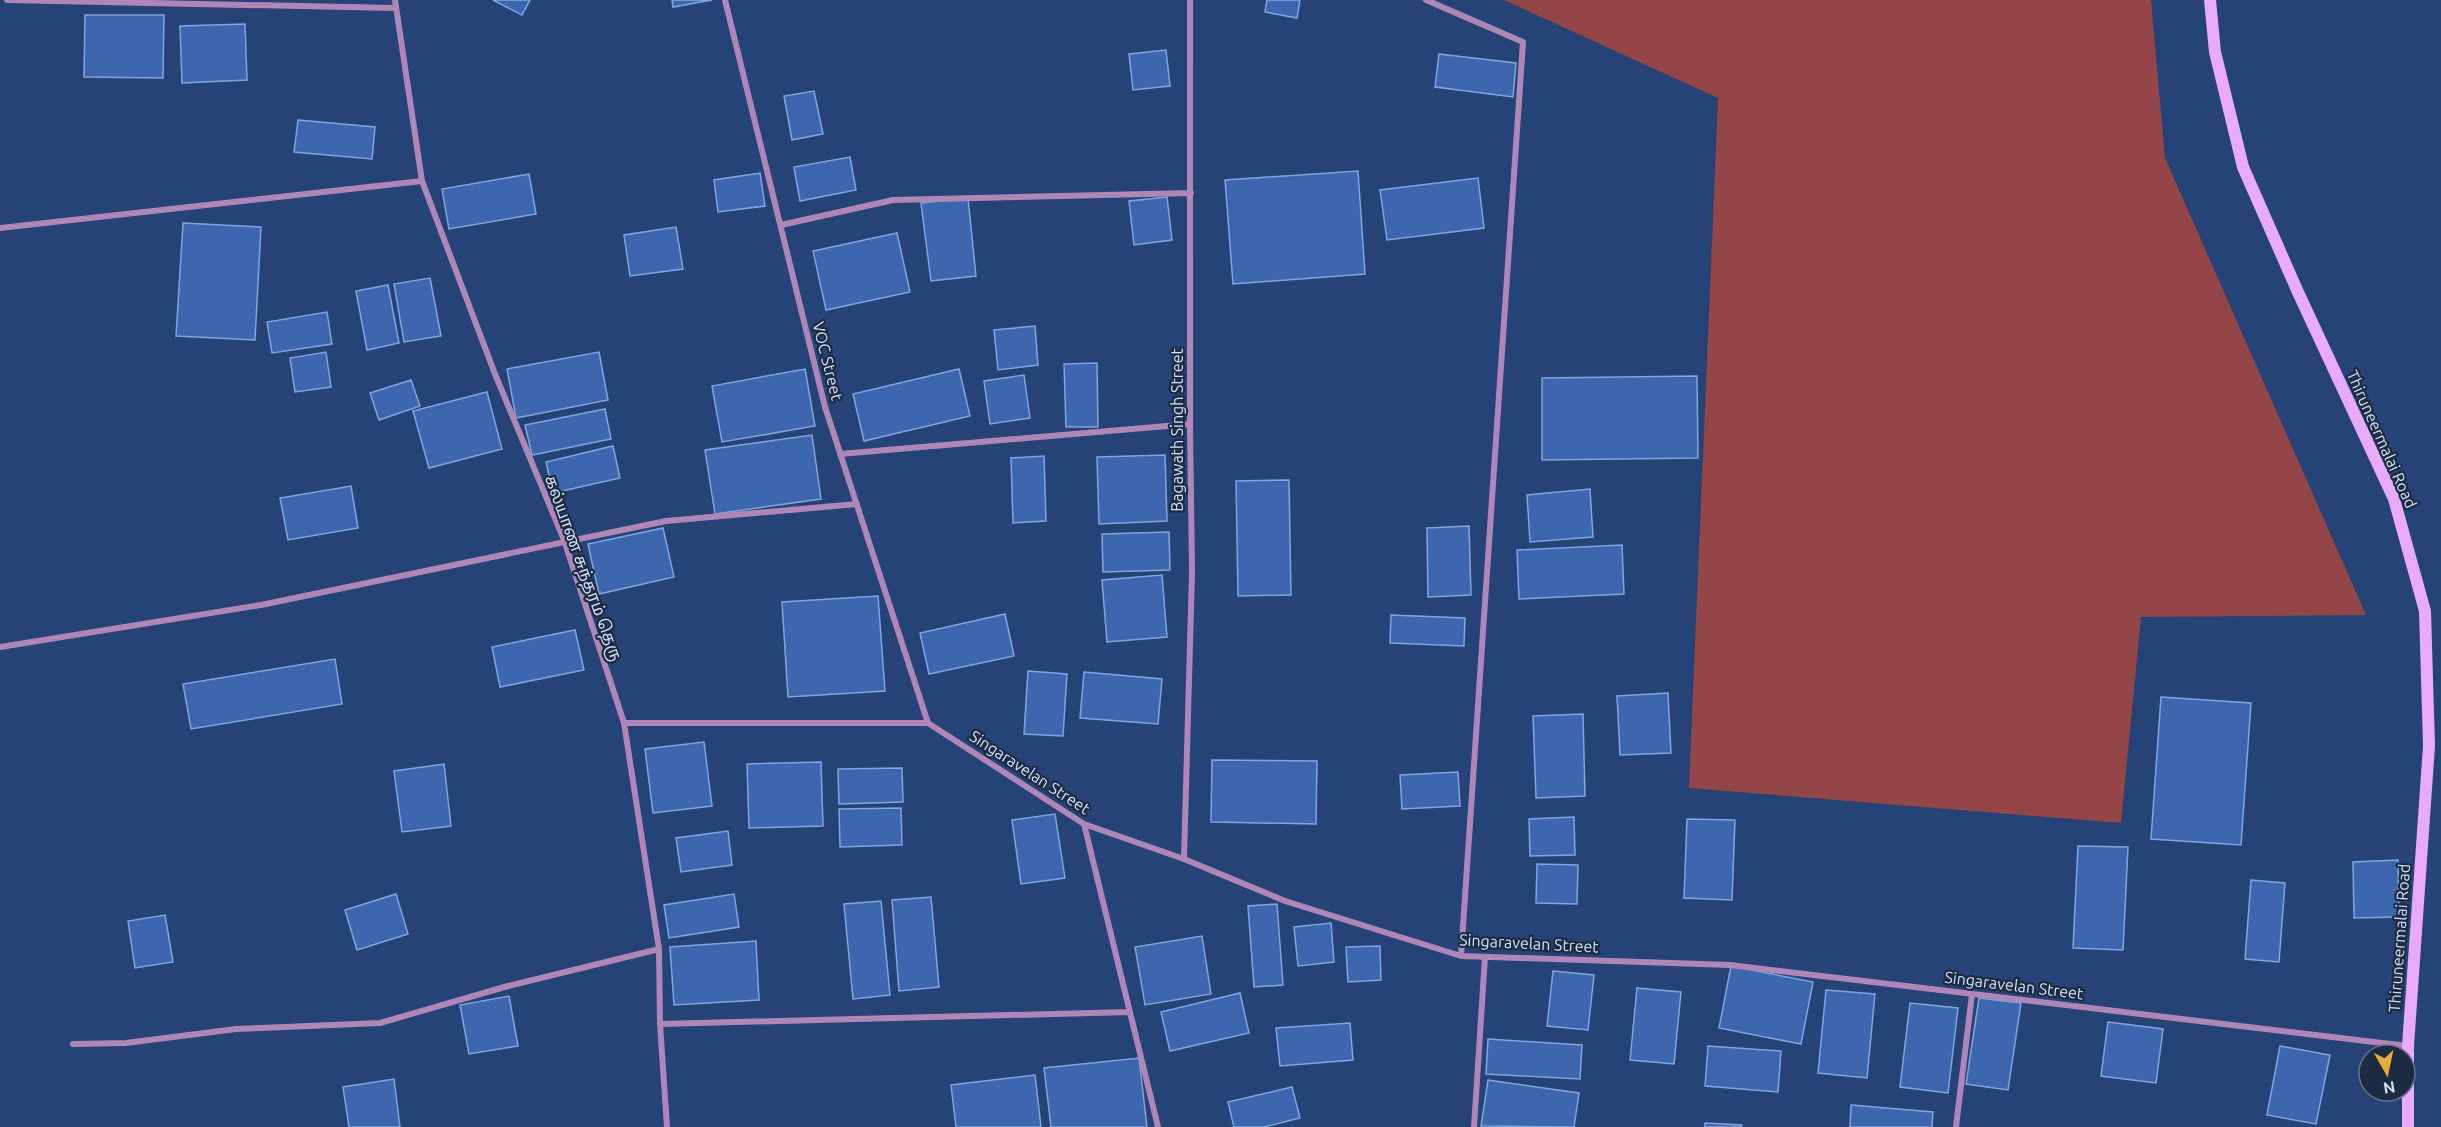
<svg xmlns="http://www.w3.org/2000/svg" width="2441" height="1127" viewBox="0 0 2441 1127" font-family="Ubuntu,'Noto Sans Tamil',sans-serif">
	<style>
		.green { fill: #934547 }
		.building { fill: #3c66ae; stroke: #82a5df; stroke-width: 1.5 }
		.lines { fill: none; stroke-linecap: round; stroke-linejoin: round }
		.street { stroke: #ae86b7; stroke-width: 6 }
		.secondary { stroke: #e9aaf7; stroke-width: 12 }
		.labels { text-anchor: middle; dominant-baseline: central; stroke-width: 4.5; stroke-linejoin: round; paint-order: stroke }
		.street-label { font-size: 16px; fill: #d2e1fa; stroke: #1d2b42 }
	</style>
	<rect width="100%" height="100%" fill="#254376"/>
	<path class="green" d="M1504 0H2151L2165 158 2366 615 2141 617 2121 823 1689 788 1718 98Z"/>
	<path class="building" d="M493 0H530L522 15Z
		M672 0H712L673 7Z
		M1267 0H1300L1297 18 1265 12Z
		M85 15H164L163 78 84 77Z
		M245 24 247 80 182 83 180 26Z
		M1166 50 1170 86 1133 90 1129 54Z
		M1439 54 1516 63 1513 97 1435 87Z
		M814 91 823 134 792 140 784 96Z
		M298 120 375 127 372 159 294 152Z
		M850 157 856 190 800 201 794 167Z
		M1358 171 1365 274 1233 284 1225 180Z
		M760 173 765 206 718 212 714 180Z
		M529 174 536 214 449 229 442 189Z
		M1478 178 1484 228 1387 240 1380 190Z
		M1167 197 1172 240 1134 245 1129 201Z
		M968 198 976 276 931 281 921 203Z
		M183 223 261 227 255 340 176 336Z
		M676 227 683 269 630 276 624 235Z
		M897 233 910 292 826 310 813 251Z
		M430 278 441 336 404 342 394 284Z
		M388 285 399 343 367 350 356 291Z
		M327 312 332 344 272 353 267 322Z
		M1035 326 1038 365 998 370 994 330Z
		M326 352 331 387 295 392 290 358Z
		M599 352 608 400 516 418 507 369Z
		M1097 363 1098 427H1066L1064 364Z
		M805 369 815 426 722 442 712 386Z
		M959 369 970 416 864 441 853 394Z
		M1024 375 1030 418 990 424 984 381Z
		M1697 376 1698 458 1542 460V378Z
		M411 380 420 406 379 420 370 393Z
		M487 392 502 449 429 468 413 411Z
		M605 409 611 439 532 455 525 425Z
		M812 435 821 499 715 514 705 450Z
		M613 446 620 478 553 493 546 462Z
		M1165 455 1167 521 1099 524 1097 457Z
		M1044 456 1046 521 1013 523 1011 458Z
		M1289 480 1291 595 1238 596 1236 481Z
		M351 486 358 528 288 540 280 498Z
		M1590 489 1593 537 1530 542 1527 495Z
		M1469 526 1471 595 1428 597 1427 528Z
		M663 528 674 577 599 594 588 544Z
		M1169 532 1170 570 1103 572 1102 534Z
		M1622 545 1624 594 1519 599 1517 550Z
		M1162 575 1167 637 1107 642 1102 580Z
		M878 596 885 691 788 697 782 602Z
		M1005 614 1014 656 929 674 920 633Z
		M1391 615 1465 618 1464 646 1390 643Z
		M575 630 584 670 500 687 492 647Z
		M335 659 342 704 191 729 183 684Z
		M1028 671 1067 674 1063 736 1024 734Z
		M1084 672 1162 679 1158 724 1080 718Z
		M1668 693 1671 753 1620 755 1617 696Z
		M2161 697 2251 703 2241 845 2151 839Z
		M1583 714 1585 796 1536 798 1533 716Z
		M704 742 712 806 653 813 645 749Z
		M1212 760 1317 761 1316 824 1211 822Z
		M821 762 823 826 749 828 747 764Z
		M444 764 451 826 402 832 394 771Z
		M902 768 903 802 839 804 838 769Z
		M1458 772 1460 806 1402 809 1400 775Z
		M901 808 902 845 840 847 839 809Z
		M1055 814 1065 878 1021 884 1012 820Z
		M1574 817 1575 855 1530 856 1529 819Z
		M1687 819 1735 820 1732 900 1684 898Z
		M728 831 732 865 681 872 676 838Z
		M2078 846 2128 847 2123 950 2073 948Z
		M2398 860 2399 917 2354 918 2353 862Z
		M1537 864 1578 865 1577 904 1536 903Z
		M2251 880 2285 883 2279 962 2245 959Z
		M396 894 408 934 357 950 345 910Z
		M734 894 739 927 669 938 664 905Z
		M931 897 939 987 899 991 892 900Z
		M881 901 890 995 853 999 844 904Z
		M1277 904 1283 985 1254 987 1248 906Z
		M165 915 173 962 135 968 128 921Z
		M1331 923 1334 962 1298 966 1294 927Z
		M1202 936 1211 994 1145 1005 1135 947Z
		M756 941 759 1000 674 1005 670 947Z
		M1380 946 1381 980 1348 982 1346 947Z
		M1731 966 1813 982 1801 1044 1719 1028Z
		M1553 971 1594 975 1588 1030 1547 1026Z
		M1637 988 1681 992 1674 1064 1630 1060Z
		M1826 990 1875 994 1867 1078 1818 1073Z
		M1240 993 1249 1033 1170 1051 1161 1012Z
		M509 996 518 1046 469 1054 460 1005Z
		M1979 998 2021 1003 2008 1090 1966 1084Z
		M1910 1003 1958 1008 1948 1093 1900 1087Z
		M2108 1022 2163 1029 2156 1083 2101 1076Z
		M1350 1023 1353 1060 1280 1066 1276 1028Z
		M1488 1039 1582 1045 1580 1079 1486 1074Z
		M1708 1046 1781 1051 1778 1092 1705 1086Z
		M2280 1046 2330 1055 2316 1124 2267 1115Z
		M1139 1058 1147 1127H1051L1044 1068Z
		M1035 1075 1041 1127H956L951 1085Z
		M394 1079 400 1127H349L343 1087Z
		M1488 1080 1579 1093 1574 1127 1481 1126Z
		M1292 1087 1300 1118 1264 1127H1234L1228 1102Z
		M1851 1105 1933 1112 1932 1127H1850Z
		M1705 1123 1742 1125 1741 1127H1705Z"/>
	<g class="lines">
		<path class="street" d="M7 0 395 8
			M395 0 422 181 495 374 564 540 624 723 659 949 660 1024 667 1127
			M725 0 825 407 928 723
			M1426 0 1523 42 1461 956
			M781 225 893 200 1191 193
			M0 228 422 181
			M840 454 1190 424
			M0 647 261 605 666 521 857 504
			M624 723H928L1084 824 1184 859 1285 901 1461 956 1730 965 2408 1046
			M1084 824 1158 1127
			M1184 859 1192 572 1190 424V0
			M660 1024 1130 1012
			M73 1044 126 1043 236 1029 380 1023 508 986 659 949
			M1474 1127 1485 957
			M1956 1127 1972 994"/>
		<path class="secondary" d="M2210 0 2215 52 2243 167 2297 290 2394 499 2425 611 2429 746 2408 1046V1127"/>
	</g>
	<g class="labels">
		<g class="street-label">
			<text transform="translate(828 361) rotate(76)">VOC Street</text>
			<text transform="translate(1177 430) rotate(-90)">Bagawath Singh Street</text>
			<text transform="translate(2382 439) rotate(66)">Thiruneermalai Road</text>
			<text transform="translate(584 568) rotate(70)">கல்யாண சுந்தரம் தெரு</text>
			<text transform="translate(1030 772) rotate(33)">Singaravelan Street</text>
			<text transform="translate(2399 938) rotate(-86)">Thiruneermalai Road</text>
			<text transform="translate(1529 943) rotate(3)">Singaravelan Street</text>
			<text transform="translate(2014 985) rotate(7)">Singaravelan Street</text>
		</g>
	</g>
	<g transform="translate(2387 1073) rotate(171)"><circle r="28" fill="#1d2b42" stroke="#65748c" stroke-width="1.5"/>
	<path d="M0-4.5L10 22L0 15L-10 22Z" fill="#e7ac36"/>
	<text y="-9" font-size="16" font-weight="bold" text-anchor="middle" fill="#d2e1fa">N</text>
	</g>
</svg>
